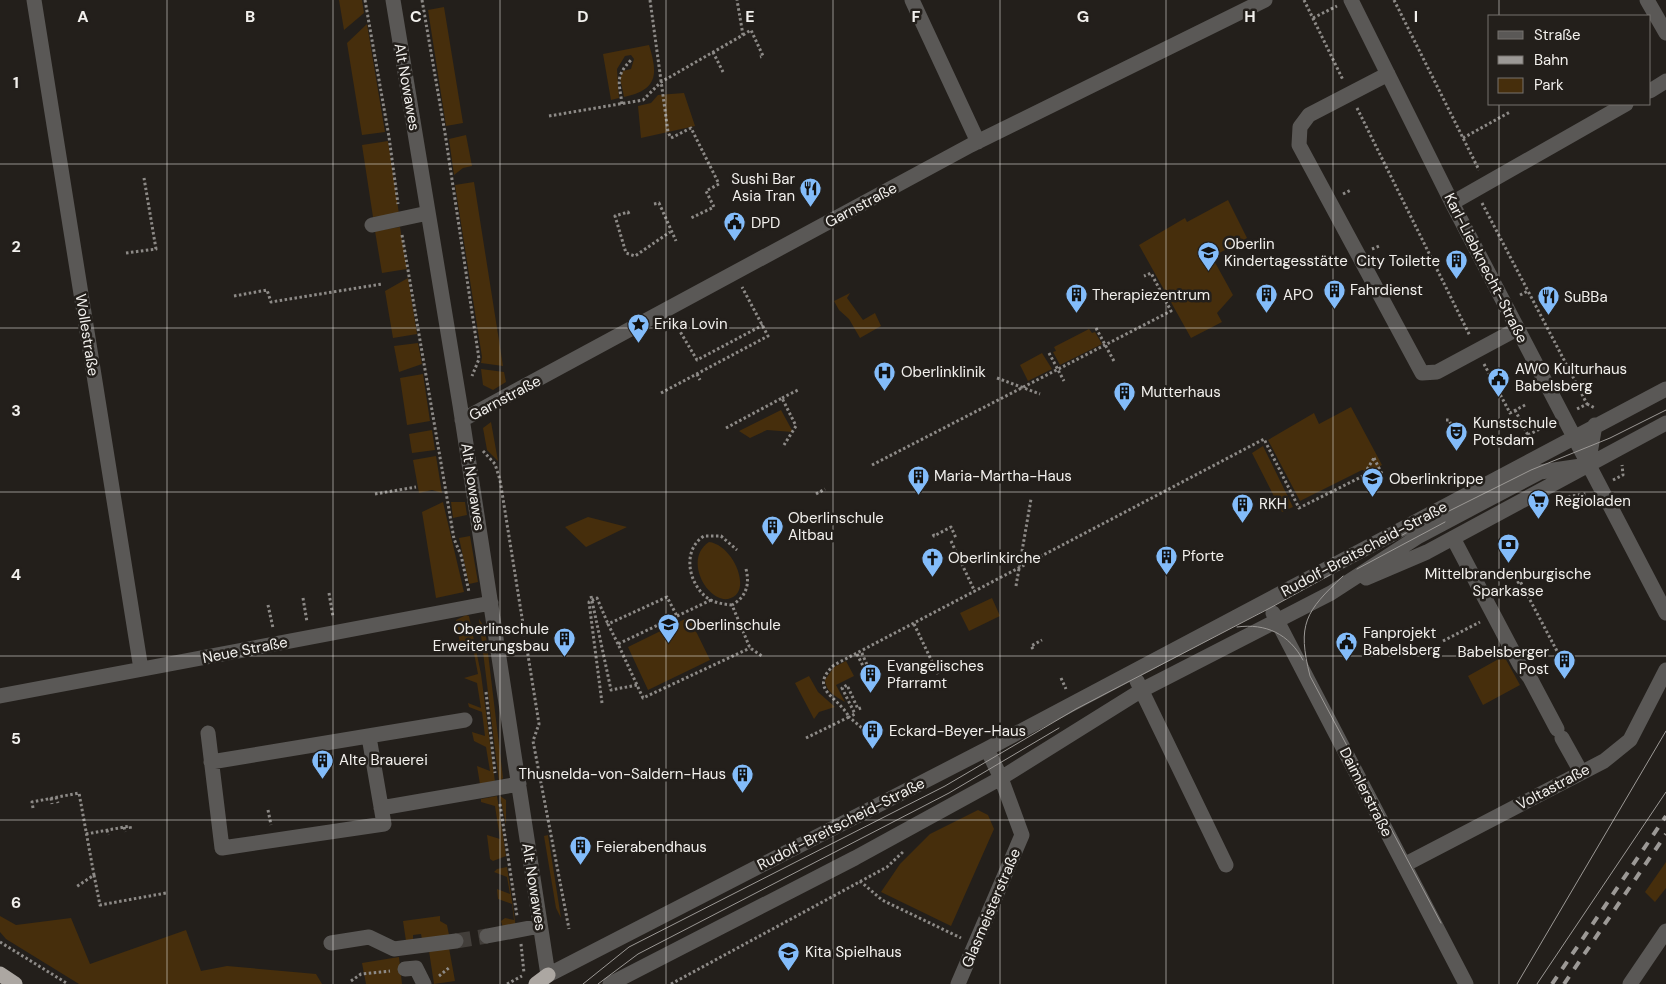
<svg xmlns="http://www.w3.org/2000/svg" width="1666" height="984" viewBox="0 0 1666 984" font-family="'DM Sans',sans-serif">
	<style>
		.green { fill: #462e0c }
		.lines { fill: none; stroke-linecap: round; stroke-linejoin: round }
		.minor-tunnel { stroke: #423e3a; stroke-width: 15; stroke-dasharray: 15 8; stroke-linecap: butt }
		.path { stroke: #8d8a87; stroke-width: 3; stroke-dasharray: 2.5 2.5; stroke-linecap: butt }
		.minor { stroke: #5a5856; stroke-width: 15 }
		.highway { stroke: #aca7a2; stroke-width: 15 }
		.tram { stroke: #9c9996; stroke-width: 1 }
		.rail { stroke: #9c9996; stroke-width: 4; stroke-dasharray: 9 9; stroke-linecap: butt }
		.grid { fill: none; stroke: #f2f0ed; stroke-width: 1; stroke-opacity: 0.55 }
		.labels { text-anchor: middle; dominant-baseline: central; stroke-width: 5; stroke-linejoin: round; paint-order: stroke }
		.street-label { font-size: 15px; fill: #f2f0ed; stroke: #231f1b }
		.poi-label { font-size: 15px; fill: #f2f0ed; stroke: #231f1b; text-anchor: start }
		.grid-label { font-size: 16px; text-anchor: middle; font-weight: bold; fill: #f2f0ed; stroke: #231f1b; stroke-width: 5; stroke-linejoin: round; paint-order: stroke }
	</style>
	<rect width="100%" height="100%" fill="#231f1b"/>
	<path class="green" d="M339 0H362L364 13 344 30Z
		M444 7 463 123 446 126 428 10Z
		M367 24 385 132 362 135 347 43Z
		M649 45C658 74 658 90 624 97L620 78 623 71 631 69 634 59 631 55 625 56 617 69 619 98 611 100 603 54Z
		M684 93 695 126 641 138 638 106 651 103 658 95Z
		M466 135 472 166 463 168 454 175 449 139Z
		M388 141 399 214 373 217 362 145Z
		M474 182 503 366 481 363 482 357 455 185Z
		M1228 200 1247 238 1212 257 1233 295 1217 313 1222 322 1191 338 1139 245 1185 218 1187 222Z
		M400 227 407 269 382 273 375 231Z
		M408 278 417 334 393 338 385 291Z
		M850 293 847 298 863 320 875 313 881 326 860 338 849 319 839 310 834 301Z
		M1089 329 1092 333 1095 332 1102 344 1060 365 1053 352 1056 351 1054 347Z
		M418 343 422 364 399 372 394 346Z
		M1042 353 1052 369 1028 381 1020 365Z
		M481 369 504 372 506 382 493 390 483 385Z
		M423 374 430 421 407 425 400 378Z
		M1351 407 1382 465 1370 472 1362 470 1300 501 1268 440 1314 413 1319 424Z
		M781 410 793 432 767 430 750 438 739 431Z
		M491 422 498 461 487 450 483 428Z
		M432 430 435 450 412 453 409 434Z
		M1263 446 1293 507 1282 512 1252 453Z
		M436 456 442 493 432 490 419 493 413 460Z
		M443 502 464 592 436 598 422 512Z
		M451 502H465L467 515 453 518Z
		M588 517 627 527 586 547 565 527Z
		M470 536 478 582 469 584 459 538Z
		M709 542C734 545 754 594 728 599 707 602 683 559 709 542Z
		M992 598 1000 616 969 631 960 613Z
		M466 615 469 616 481 674 495 782 480 784 477 766 490 771 486 747 474 741 472 732 485 736 482 712 469 707 468 703 481 708 477 683 464 678 478 674 473 648 461 650 456 620Z
		M689 617 710 660 648 690 628 647Z
		M479 619 485 628 503 778 499 782Z
		M1504 656 1520 685 1483 705 1468 676Z
		M846 661 854 676 836 685 845 702C835 696 826 692 825 680L834 667Z
		M809 676 818 692 835 707 819 712 814 719 795 683Z
		M497 796 506 856 493 861 490 859 487 835 500 839 495 806 481 802V799Z
		M500 796 506 800V826V825Z
		M978 810 988 815 994 829 951 926 881 892 900 864 930 834Z
		M548 835 561 918 556 908 544 836Z
		M1666 862V888L1655 902 1645 892Z
		M507 867 516 928H503L501 921 505 918 514 920 512 904 498 899 497 889 510 894 507 877 494 872 497 869Z
		M0 916 16 925 71 918 90 964 186 930 201 971 227 966 316 974 322 984H79L6 939 0 932Z
		M440 916V921L447 925 449 935 422 939 421 934 413 935V940L406 941 403 921Z
		M449 948 455 981 434 984 429 951Z
		M399 957 402 984H366L362 963Z"/>
	<g class="lines">
		<path class="minor-tunnel" d="M456 941 487 936"/>
		<path class="path" d="M365 0 389 137 398 204
			M422 0 445 133 479 359 472 376
			M650 0 668 132 671 138 691 128 719 184 706 191 714 207 691 218
			M1304 0 1343 80
			M1394 0 1479 170
			M1313 18 1337 6
			M743 35 751 30 763 56 760 57
			M713 52 723 72
			M622 104C619 81 615 77 631 60
			M1357 108 1470 336
			M549 116 643 100 661 82 743 35 737 0
			M1463 138 1510 112
			M1343 194 1351 190
			M1482 203 1528 291
			M654 204 659 203 676 241
			M629 214 628 212 615 216 626 253 635 256 670 232
			M402 235 454 539 461 555 469 592
			M1372 249 1379 246
			M126 253 156 249 144 178
			M1520 295 1528 291 1587 404 1577 409
			M234 296 267 290 271 302 382 284
			M678 328 697 360 763 325
			M1096 328 1115 363
			M1049 353 1064 381
			M1484 364 1510 413 1527 404
			M697 374 700 380
			M997 378 1040 394
			M661 393 768 336 742 287
			M782 398 798 390
			M1587 404 1595 408
			M1515 410 1532 443
			M1446 420H1449L1456 435 1464 431 1462 427 1458 429
			M726 428 782 398 796 426 784 445
			M1528 435 1550 424
			M483 451 495 464 500 480 539 724 533 741 569 929
			M1374 458 1382 474
			M872 465 1171 311 1151 273 1144 276
			M1613 480 1623 475 1622 465
			M375 494 416 487
			M816 494 825 489
			M1561 497 1562 500 1571 496 1586 494
			M933 534 934 536 951 527 956 538
			M951 541 975 592
			M746 569C750 585 746 597 732 605L750 648 762 656
			M1517 583 1520 581 1558 653
			M1016 586 1031 499
			M329 593 333 617
			M591 596 611 690 637 685
			M303 598 307 622
			M711 600 618 644 643 698 750 648
			M268 605 273 628
			M732 605C723 604 714 603 706 597 688 582 682 550 704 536H721L737 550
			M914 624 938 674
			M1443 641 1480 622
			M618 644 608 624 667 597 677 616
			M1033 649 1031 646 1042 640
			M857 654 865 670 868 667 861 651
			M1061 678 1066 689
			M486 692 495 773
			M602 703 589 602 597 598 608 624
			M861 708 858 709 847 685 842 688 855 714 849 717 862 728
			M806 738 849 717C837 695 808 690 834 665L1264 439 1299 508 1363 476 1374 458
			M56 797 58 803
			M51 798 52 804
			M500 804 517 916
			M33 808 32 802 79 793 94 875 76 887
			M268 810 271 825
			M124 827 125 832
			M107 830 108 835
			M86 834 130 826 131 831
			M94 875 100 905 166 893
			M860 881 882 900 961 938
			M0 942 68 984
			M521 944 524 973
			M439 976 450 967
			M351 981 361 974 390 971
			M507 984 522 976
			M671 984 887 867 904 851"/>
		<path class="minor" d="M34 0 141 669
			M393 0 460 405 548 975 987 749 1666 389
			M912 0 978 142
			M1351 0 1452 203 1666 613
			M1647 0 1666 33
			M1388 74 1309 115 1300 127 1299 145 1422 373 1437 372 1517 329
			M1650 91 1666 81
			M1452 203 1626 104
			M372 225 428 213
			M462 420 971 145 1265 0
			M1588 465 1595 425
			M1453 538 1520 665 1530 678 1557 729
			M1366 578 1427 552 1666 423
			M1273 613 1466 984
			M1137 681 1226 865
			M0 696 491 603
			M208 733 222 848 384 824 369 737
			M1562 738 1581 772
			M211 762 465 720
			M381 808 519 784
			M1404 865 1604 761 1630 740 1666 670
			M487 936 540 926
			M331 943 369 937 394 949 456 941
			M405 969 416 968 424 984
			M610 984 855 858 1001 778 1142 690 1331 593 1419 536 1540 472 1588 465
			M958 984 1022 835 1001 778 987 749
			M1630 984 1666 931"/>
		<path class="highway" d="M0 974 15 984
			M536 984 548 975"/>
		<path class="tram" d="M1357 569 1445 522
			M1343 576C1305 612 1297 624 1310 676L1441 923
			M1237 627C1266 623 1289 634 1303 660
			M583 984 629 947 945 786 1076 709 1270 608 1415 528 1531 470 1610 438 1666 410
			M598 984 638 954 949 793 1059 728
			M1517 984 1666 731
			M1537 984 1666 792"/>
		<path class="rail" d="M1552 984 1666 816
			M1564 984 1666 834"/>
	</g>
	<path class="grid" d="M167 0V984M333 0V984M500 0V984M666 0V984M833 0V984M1000 0V984M1166 0V984M1333 0V984M1499 0V16M1499 104V984M0 164H1666M0 328H1666M0 492H1666M0 656H1666M0 820H1666"/>
	<defs>
		<symbol id="restaurant-pin" viewBox="-11 -11 22 30"><path d="M0 17L-7.5 6A9.5 9.5 0 1 1 7.5 6Z" fill="#83bcfa" stroke="#231f1b"/><path d="M-5-6h1v4h1v-4h1v4h1v-4h1v5L-1.5 .5V6h-2V.5L-5-1ZM5-6V6H3V1.5H1.5Q1.5-4 5-6Z" fill="#111"/></symbol>
		<symbol id="civic-pin" viewBox="-11 -11 22 30"><path d="M0 17L-7.5 6A9.5 9.5 0 1 1 7.5 6Z" fill="#83bcfa" stroke="#231f1b"/><path d="M-.6-6.5H3V-4.5H.6V-3L4-1V1h2V6H-6V1h2V-1L-.6-3ZM-1.2 2.5V6h2.4V2.5Z" fill="#111"/></symbol>
		<symbol id="school-pin" viewBox="-11 -11 22 30"><path d="M0 17L-7.5 6A9.5 9.5 0 1 1 7.5 6Z" fill="#83bcfa" stroke="#231f1b"/><path d="M0-5L7-2L0 1L-7-2ZM-4 1L0 2.5L4 1V4Q0 6-4 4Z" fill="#111"/></symbol>
		<symbol id="building-pin" viewBox="-11 -11 22 30"><path d="M0 17L-7.5 6A9.5 9.5 0 1 1 7.5 6Z" fill="#83bcfa" stroke="#231f1b"/><path d="M-4-6H4V6H1V3H-1V6H-4ZM-2.5-4.3h1.7v1.8h-1.7ZM.8-4.3h1.7v1.8H.8ZM-2.5-1h1.7V.8h-1.7ZM.8-1h1.7V.8H.8Z" fill="#111"/></symbol>
		<symbol id="sight-pin" viewBox="-11 -11 22 30"><path d="M0 17L-7.5 6A9.5 9.5 0 1 1 7.5 6Z" fill="#83bcfa" stroke="#231f1b"/><path d="M0-6L1.8-2.2L6-1.7L2.9 1.2L3.7 5.4L0 3.3L-3.7 5.4L-2.9 1.2L-6-1.7L-1.8-2.2Z" fill="#111"/></symbol>
		<symbol id="hospital-pin" viewBox="-11 -11 22 30"><path d="M0 17L-7.5 6A9.5 9.5 0 1 1 7.5 6Z" fill="#83bcfa" stroke="#231f1b"/><path d="M-5-5h3v3.5h4V-5h3V5h-3V1.5h-4V5h-3Z" fill="#111"/></symbol>
		<symbol id="theatre-pin" viewBox="-11 -11 22 30"><path d="M0 17L-7.5 6A9.5 9.5 0 1 1 7.5 6Z" fill="#83bcfa" stroke="#231f1b"/><path d="M-5-5.5Q0-4 5-5.5V0Q5 5 0 6Q-5 5-5 0ZM-3.3-2.5H-1v1.5H-3.3ZM1-2.5H3.3v1.5H1ZM-2.8 1Q0 5.5 2.8 1Z" fill="#111"/></symbol>
		<symbol id="supermarket-pin" viewBox="-11 -11 22 30"><path d="M0 17L-7.5 6A9.5 9.5 0 1 1 7.5 6Z" fill="#83bcfa" stroke="#231f1b"/><path d="M-6-5.5h2.5l.6 2H6L4.5 2H-2.5L-4.4-4H-6ZM-1.5 3.2a1.3 1.3 0 1 0 .1 0ZM3 3.2a1.3 1.3 0 1 0 .1 0Z" fill="#111"/></symbol>
		<symbol id="bank-pin" viewBox="-11 -11 22 30"><path d="M0 17L-7.5 6A9.5 9.5 0 1 1 7.5 6Z" fill="#83bcfa" stroke="#231f1b"/><path d="M-6-4H6V4H-6ZM0-2.3a2.3 2.3 0 1 0 0 4.6a2.3 2.3 0 1 0 0-4.6Z" fill="#111"/></symbol>
		<symbol id="church-pin" viewBox="-11 -11 22 30"><path d="M0 17L-7.5 6A9.5 9.5 0 1 1 7.5 6Z" fill="#83bcfa" stroke="#231f1b"/><path d="M-1.2-6h2.4v3.5h3.3v2.4h-3.3V6h-2.4V-.1h-3.3v-2.4h3.3Z" fill="#111"/></symbol>
	</defs>
	<g fill-rule="evenodd">
		<use href="#restaurant-pin" x="798" y="176" width="25" height="34"/>
		<use href="#civic-pin" x="722" y="210" width="25" height="34"/>
		<use href="#school-pin" x="1196" y="240" width="25" height="34"/>
		<use href="#building-pin" x="1444" y="248" width="25" height="34"/>
		<use href="#building-pin" x="1322" y="278" width="25" height="34"/>
		<use href="#building-pin" x="1064" y="282" width="25" height="34"/>
		<use href="#building-pin" x="1254" y="282" width="25" height="34"/>
		<use href="#restaurant-pin" x="1536" y="284" width="25" height="34"/>
		<use href="#sight-pin" x="626" y="312" width="25" height="34"/>
		<use href="#hospital-pin" x="872" y="360" width="25" height="34"/>
		<use href="#civic-pin" x="1486" y="366" width="25" height="34"/>
		<use href="#building-pin" x="1112" y="380" width="25" height="34"/>
		<use href="#theatre-pin" x="1444" y="420" width="25" height="34"/>
		<use href="#building-pin" x="906" y="464" width="25" height="34"/>
		<use href="#school-pin" x="1360" y="466" width="25" height="34"/>
		<use href="#supermarket-pin" x="1526" y="488" width="25" height="34"/>
		<use href="#building-pin" x="1230" y="492" width="25" height="34"/>
		<use href="#building-pin" x="760" y="514" width="25" height="34"/>
		<use href="#bank-pin" x="1496" y="532" width="25" height="34"/>
		<use href="#building-pin" x="1154" y="544" width="25" height="34"/>
		<use href="#church-pin" x="920" y="546" width="25" height="34"/>
		<use href="#school-pin" x="656" y="612" width="25" height="34"/>
		<use href="#building-pin" x="552" y="626" width="25" height="34"/>
		<use href="#civic-pin" x="1334" y="630" width="25" height="34"/>
		<use href="#building-pin" x="1552" y="648" width="25" height="34"/>
		<use href="#building-pin" x="858" y="662" width="25" height="34"/>
		<use href="#building-pin" x="860" y="718" width="25" height="34"/>
		<use href="#building-pin" x="310" y="748" width="25" height="34"/>
		<use href="#building-pin" x="730" y="762" width="25" height="34"/>
		<use href="#building-pin" x="568" y="834" width="25" height="34"/>
		<use href="#school-pin" x="776" y="940" width="25" height="34"/>
	</g>
	<g class="labels">
		<g class="street-label">
			<text transform="translate(407 87) rotate(80)">Alt Nowawes</text>
			<text transform="translate(861 205) rotate(-28)">Garnstraße</text>
			<text transform="translate(1486 268) rotate(63)">Karl-Liebknecht-Straße</text>
			<text transform="translate(87 335) rotate(81)">Wollestraße</text>
			<text transform="translate(505 398) rotate(-28)">Garnstraße</text>
			<text transform="translate(473 487) rotate(81)">Alt Nowawes</text>
			<text transform="translate(1364 549) rotate(-28)">Rudolf-Breitscheid-Straße</text>
			<text transform="translate(245 650) rotate(-11)">Neue Straße</text>
			<text transform="translate(1553 787) rotate(-28)">Voltastraße</text>
			<text transform="translate(1366 792) rotate(63)">Daimlerstraße</text>
			<text transform="translate(841 824) rotate(-27)">Rudolf-Breitscheid-Straße</text>
			<text transform="translate(534 887) rotate(81)">Alt Nowawes</text>
			<text transform="translate(991 908) rotate(-67)">Glasmeisterstraße</text>
		</g>
		<g class="poi-label">
			<text x="795" y="179" text-anchor="end">Sushi Bar<tspan x="795" dy="17">Asia Tran</tspan></text>
			<text x="751" y="223">DPD</text>
			<text x="1224" y="244">Oberlin<tspan x="1224" dy="17">Kindertagesstätte</tspan></text>
			<text x="1440" y="261" text-anchor="end">City Toilette</text>
			<text x="1350" y="290">Fahrdienst</text>
			<text x="1092" y="295">Therapiezentrum</text>
			<text x="1283" y="295">APO</text>
			<text x="1564" y="297">SuBBa</text>
			<text x="654" y="324">Erika Lovin</text>
			<text x="1515" y="369">AWO Kulturhaus<tspan x="1515" dy="17">Babelsberg</tspan></text>
			<text x="901" y="372">Oberlinklinik</text>
			<text x="1141" y="392">Mutterhaus</text>
			<text x="1473" y="423">Kunstschule<tspan x="1473" dy="17">Potsdam</tspan></text>
			<text x="934" y="476">Maria-Martha-Haus</text>
			<text x="1389" y="479">Oberlinkrippe</text>
			<text x="1555" y="501">Regioladen</text>
			<text x="1259" y="504">RKH</text>
			<text x="788" y="518">Oberlinschule<tspan x="788" dy="17">Altbau</tspan></text>
			<text x="1182" y="556">Pforte</text>
			<text x="948" y="558">Oberlinkirche</text>
			<text x="1508" y="574" text-anchor="middle">Mittelbrandenburgische<tspan x="1508" dy="17">Sparkasse</tspan></text>
			<text x="685" y="625">Oberlinschule</text>
			<text x="549" y="629" text-anchor="end">Oberlinschule<tspan x="549" dy="17">Erweiterungsbau</tspan></text>
			<text x="1363" y="633">Fanprojekt<tspan x="1363" dy="17">Babelsberg</tspan></text>
			<text x="1549" y="652" text-anchor="end">Babelsberger<tspan x="1549" dy="17">Post</tspan></text>
			<text x="887" y="666">Evangelisches<tspan x="887" dy="17">Pfarramt</tspan></text>
			<text x="889" y="731">Eckard-Beyer-Haus</text>
			<text x="339" y="760">Alte Brauerei</text>
			<text x="726" y="774" text-anchor="end">Thusnelda-von-Saldern-Haus</text>
			<text x="596" y="847">Feierabendhaus</text>
			<text x="805" y="952">Kita Spielhaus</text>
		</g>
	</g>
	<g class="grid-label">
		<text x="83" y="22">A</text>
		<text x="250" y="22">B</text>
		<text x="416" y="22">C</text>
		<text x="583" y="22">D</text>
		<text x="750" y="22">E</text>
		<text x="916" y="22">F</text>
		<text x="1083" y="22">G</text>
		<text x="1250" y="22">H</text>
		<text x="1416" y="22">I</text>
		<text x="16" y="88">1</text>
		<text x="16" y="252">2</text>
		<text x="16" y="416">3</text>
		<text x="16" y="580">4</text>
		<text x="16" y="744">5</text>
		<text x="16" y="908">6</text>
	</g>
	<rect x="1488" y="15" width="162" height="90" fill="#231f1b" stroke="#76736f"/>
	<rect x="1498" y="31" width="25" height="8" fill="#5a5856" stroke="#76736f"/>
	<text x="1534" y="40" font-size="15" fill="#f2f0ed">Straße</text>
	<rect x="1498" y="56" width="25" height="8" fill="#9c9996" stroke="#76736f"/>
	<text x="1534" y="65" font-size="15" fill="#f2f0ed">Bahn</text>
	<rect x="1498" y="78" width="25" height="15" fill="#462e0c" stroke="#76736f"/>
	<text x="1534" y="90" font-size="15" fill="#f2f0ed">Park</text>
</svg>
